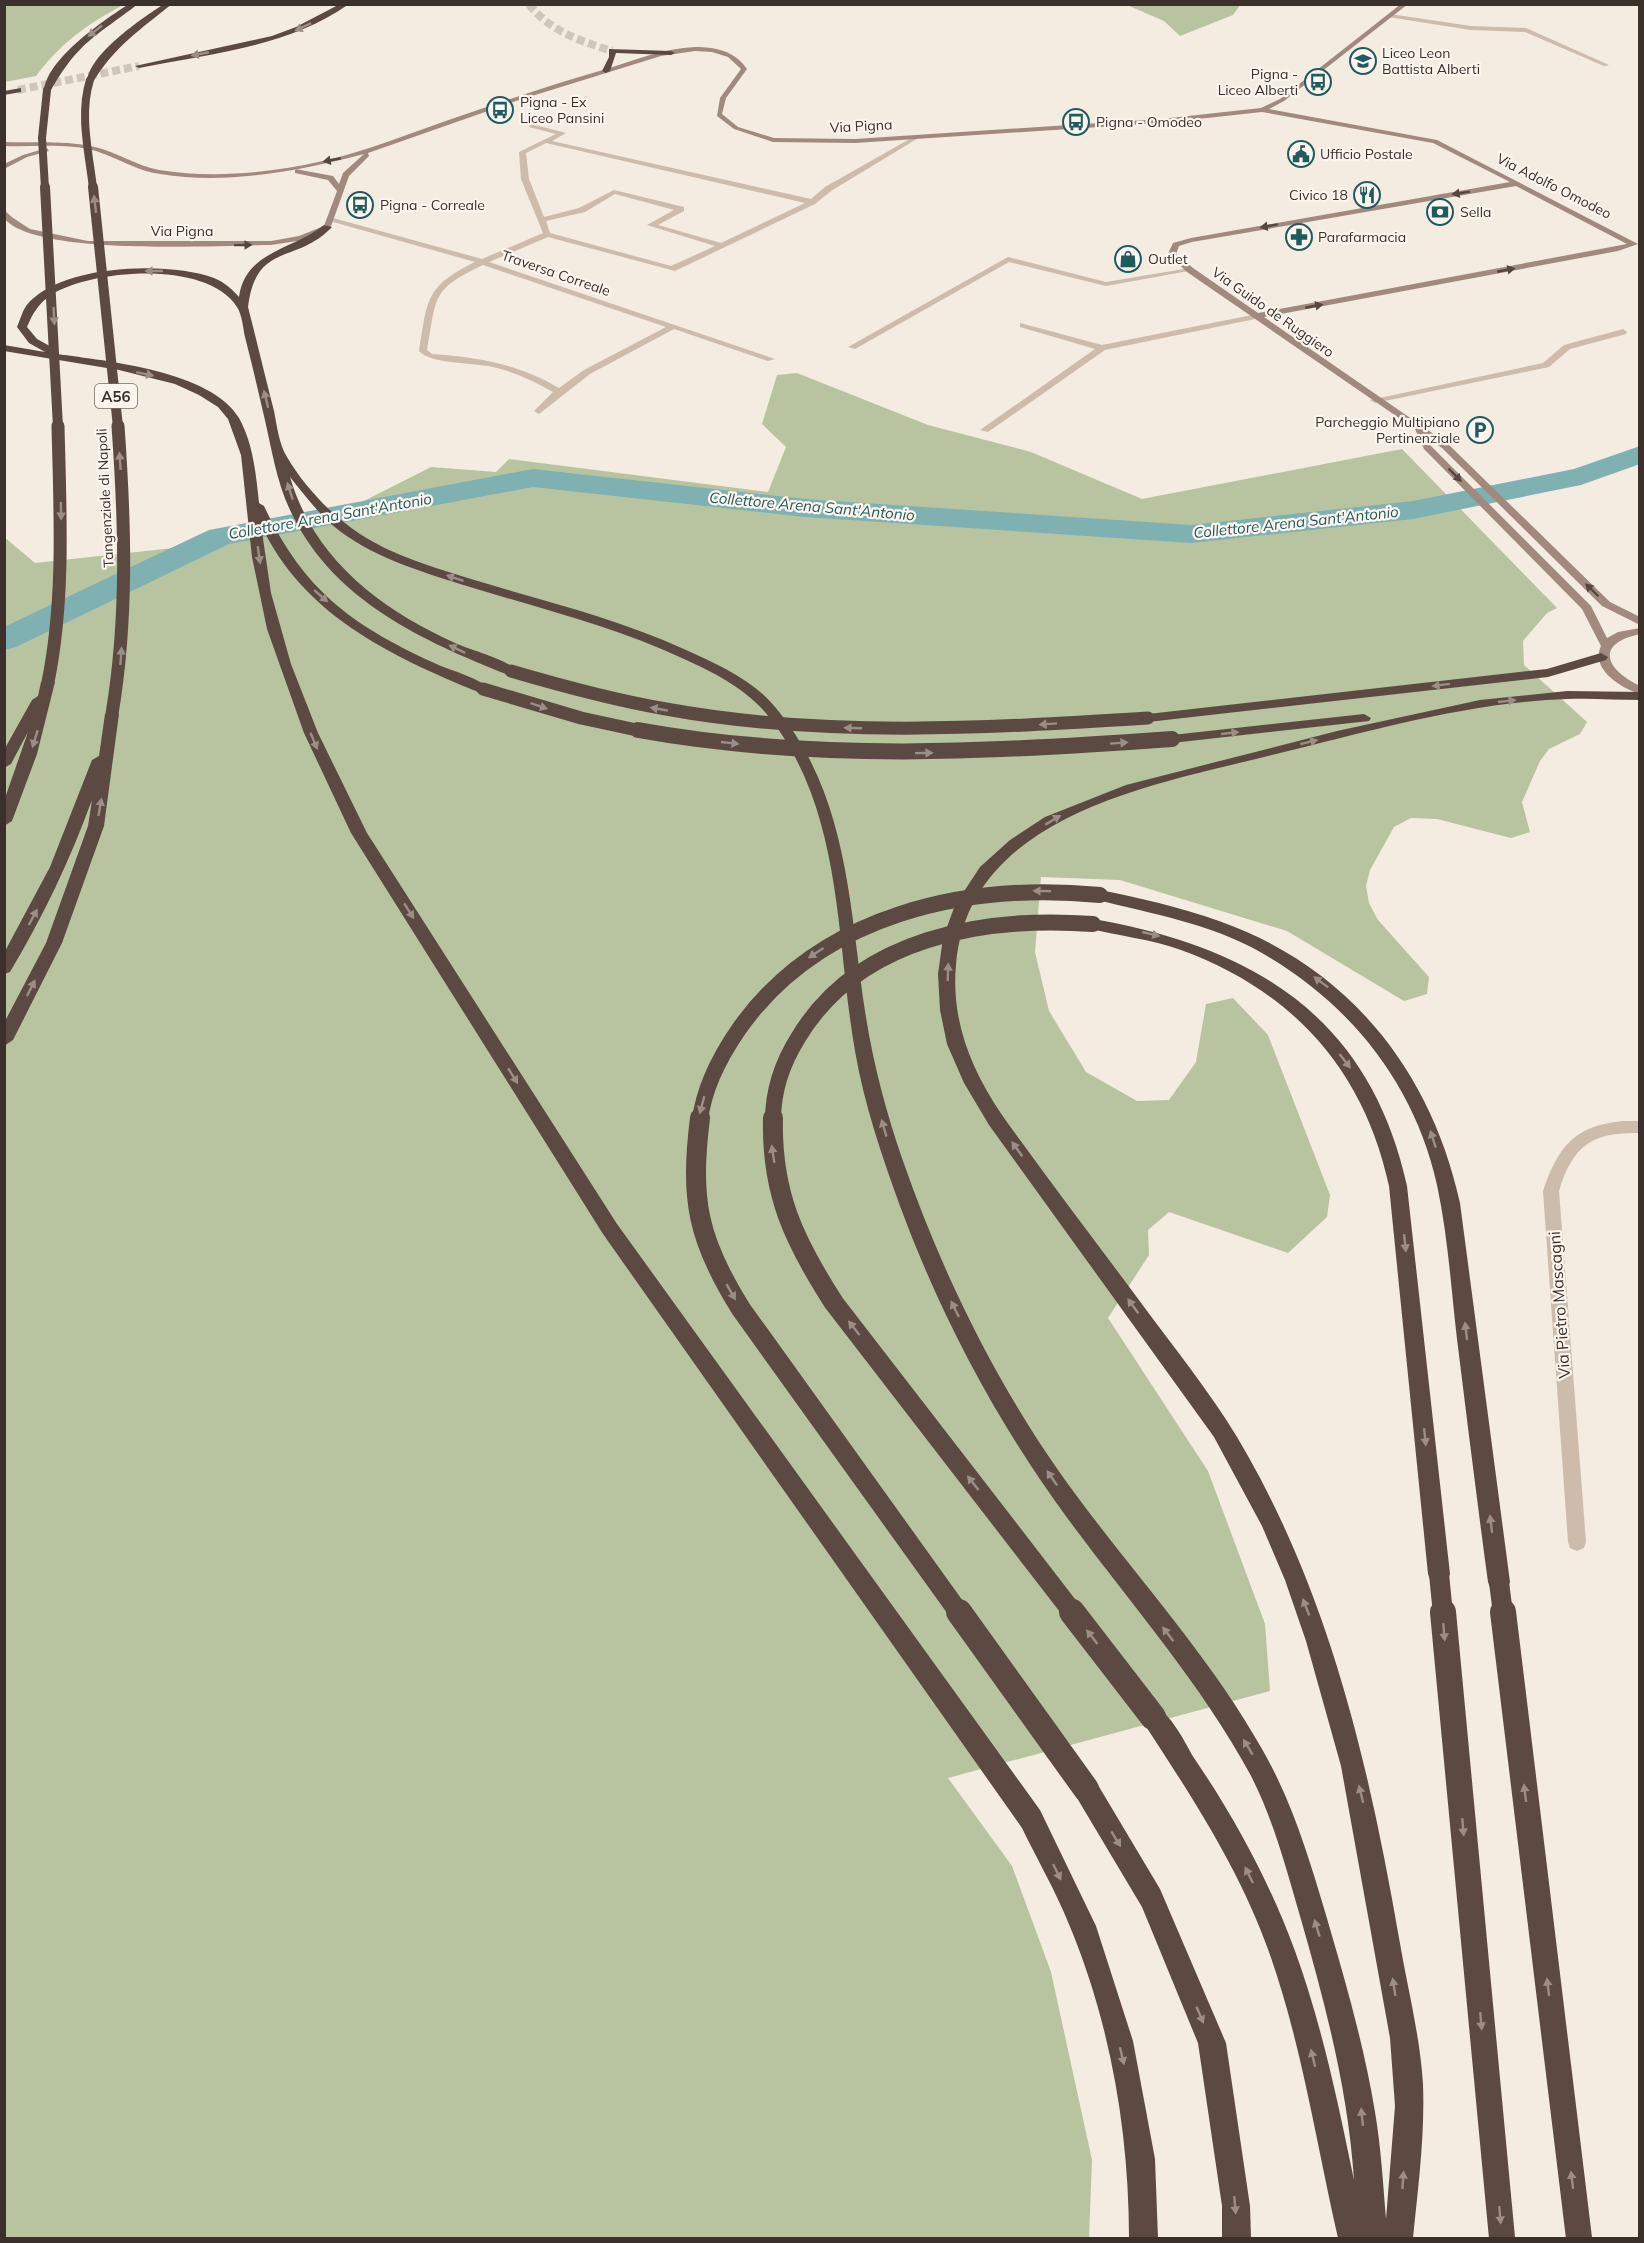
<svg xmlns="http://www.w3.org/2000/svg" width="1644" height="2243" viewBox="0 0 1644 2243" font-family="Mulish,sans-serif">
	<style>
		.green { fill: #b8c4a0 }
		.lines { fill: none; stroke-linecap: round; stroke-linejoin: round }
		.canal { fill: #7fb0b2; fill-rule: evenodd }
		.highway-tunnel { stroke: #cfc6bd; stroke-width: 8; stroke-dasharray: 8 4; stroke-linecap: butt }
		.street { fill: #cdbbac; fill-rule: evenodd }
		.secondary { fill: #a18a7d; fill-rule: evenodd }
		.highway { fill: #5c4a42; fill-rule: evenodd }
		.highway-bridge-far5 { stroke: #5c4a42; stroke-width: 8 }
		.highway-bridge-far4 { stroke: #5c4a42; stroke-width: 10 }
		.highway-bridge-far3 { stroke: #5c4a42; stroke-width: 13 }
		.highway-bridge-far2 { stroke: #5c4a42; stroke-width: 16 }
		.highway-bridge-far1 { stroke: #5c4a42; stroke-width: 20 }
		.highway-bridge { stroke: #5c4a42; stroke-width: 26 }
		.oneway { fill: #9c8e87 }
		.oneway2 { fill: #544640 }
		.labels { text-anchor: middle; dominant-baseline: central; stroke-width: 4.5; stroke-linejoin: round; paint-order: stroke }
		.far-poi-label { font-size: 14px; fill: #3b302b; stroke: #fbf5ee; text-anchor: start }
		.far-street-label { font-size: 14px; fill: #3b302b; stroke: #fbf5ee }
		.shield { fill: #fbf5ee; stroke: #756b66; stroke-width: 1.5 }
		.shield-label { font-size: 15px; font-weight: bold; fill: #3b302b }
		.far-water-label { font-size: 15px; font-style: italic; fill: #1f5a5e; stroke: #fbf5ee }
		.street-label { font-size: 16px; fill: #3b302b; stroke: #fbf5ee }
	</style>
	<rect width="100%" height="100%" fill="#f4ebe1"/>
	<path class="green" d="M5 4H123V5C86 25 62 42 36 76L5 82Z
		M1127 5V4L1240 5 1233 15 1180 36 1164 21Z
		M797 373 928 425 1031 452 1142 499 1402 449 1557 608 1547 613 1523 641 1524 665 1587 722 1580 734 1549 749 1540 761 1522 802 1530 832 1511 838 1437 819 1411 818 1394 827 1370 870 1366 886 1369 903 1378 920 1429 977 1427 994 1404 1001 1287 931 1120 880 1041 877 1035 952 1049 1011 1086 1072 1137 1101 1169 1100 1196 1062 1206 1004 1233 998 1268 1035 1330 1195 1327 1217 1288 1253 1169 1212 1148 1230 1149 1255 1108 1318 1208 1471 1265 1624 1270 1691 948 1778 1012 1866 1051 1972 1092 2160 1089 2238H5L4 537 35 563 229 542 358 504 431 467 496 472 509 459 768 492 786 447 762 424 777 375Z"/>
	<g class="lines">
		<path class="canal" d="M1640 446V464L1581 485 1413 519 1191 543 805 517 533 487 229 544 16 647 4 650V627L209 530 533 469 805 499 1191 525 1413 501 1574 469Z"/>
		<path class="highway-tunnel" d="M529 4C549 31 581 41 612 51
			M18 90 139 66"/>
		<path class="street" d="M1390 14 1471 26 1526 28 1609 65 1604 66 1525 32 1471 30 1388 17Z
			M531 124 566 133 552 141 811 199 825 187 915 136 920 137 831 191 815 204 675 271 548 237 489 262 775 359 768 361 674 329 590 374 539 414 534 411 553 392C535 382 517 373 497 368 476 362 432 365 419 351 428 300 424 287 475 262L326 220 333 218 482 259 543 233 521 179 519 152 556 134 529 127ZM546 143 805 203 721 243 658 225 684 211V207L614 190 579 208 544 217 529 179 526 153ZM615 194 674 210 647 225 715 246 671 266 550 233 546 221 585 212ZM483 265 666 327 584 370 559 388C519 364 477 357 432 354L427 350C437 297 430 290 483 265Z
			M1008 257 1106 282 1190 268 1194 270 1106 286 1009 262 855 349 848 347Z
			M1257 314H1260V318L1105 350 988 432 980 430 1095 349 1020 327V323L1102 345Z
			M1623 329 1627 332 1626 334 1570 349 1549 367 1375 403 1370 400 1543 363 1564 345Z
			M1622 1121H1640V1133C1592 1132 1573 1145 1559 1191L1586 1542 1584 1548 1577 1551 1570 1548 1568 1542 1543 1191C1558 1147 1574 1126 1622 1121Z"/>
		<path class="secondary" d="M1401 4H1408L1284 101 1269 109 1437 140 1638 244 1618 251 1264 317 1448 444 1610 602 1640 617V625L1602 606 1442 448 1428 438 1431 446 1591 606 1607 638 1618 632 1640 628V634C1594 644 1606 670 1640 686V694C1621 688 1590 669 1601 646L1582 609 1424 449 1415 429 1187 272 1168 254 1173 243 1191 238 1510 182 1433 143 1262 112 1161 123 855 143 773 142 734 129 717 116 720 98 741 69 728 57 712 52 695 51 661 56 519 100 368 153 369 156 349 176 330 229 304 240 271 245C220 245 34 257 4 218V210L13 218 30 229 88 241H271L299 236 324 226 337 191 328 180 295 173V169L333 176 339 184 343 173 364 154C299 171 228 185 160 174 137 171 118 158 96 151 67 143 34 147 4 146V142C35 143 66 140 95 147 117 152 137 166 159 170 233 182 318 167 387 142 459 116 530 91 603 70 633 61 664 48 695 47 716 47 735 51 747 69L726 98 722 114 738 127 774 138 855 139 1161 119 1261 108 1280 99ZM1516 186 1627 244 1258 313 1193 268 1176 254 1179 246 1192 242Z
			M47 148 49 151 27 157 4 169V164L23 155Z"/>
		<path class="highway" d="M129 4H138C95 37 78 42 50 92H44C45 60 104 20 129 4Z
			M164 4H172C141 29 114 47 93 82H87C89 54 141 19 164 4Z
			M340 4H349C288 47 210 54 139 68L135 66 272 36 296 27Z
			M609 49 671 51 675 53 671 55 616 53 610 71 606 73 602 71 609 57Z
			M21 88V92L4 95V91Z
			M324 225 332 227C296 265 256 241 248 307 257 342 265 376 274 411 277 426 279 444 287 457 304 486 332 516 360 534 394 556 433 567 471 579 543 601 617 618 686 650 717 664 753 680 775 707 848 794 849 904 865 1011 873 1063 886 1112 903 1161 941 1270 992 1375 1058 1470 1124 1564 1205 1648 1262 1749 1292 1801 1309 1858 1326 1915 1345 1980 1364 2045 1375 2112 1381 2147 1383 2183 1386 2219L1395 2106 1390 2038 1341 1766 1306 1641 1285 1580 1262 1526 1214 1437 989 1125 964 1083 947 1044 940 1010 938 974 943 938 955 905 980 867 1010 840 1045 817 1126 785 1337 731 1480 700 1567 691 1640 692V700C1616 700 1592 698 1568 699 1470 702 1371 731 1276 754 1158 784 968 813 956 965 951 1021 971 1069 1002 1115 1051 1184 1103 1251 1153 1319 1186 1363 1221 1407 1248 1456 1332 1605 1370 1771 1399 1938 1407 1986 1420 2035 1423 2084 1425 2135 1418 2188 1413 2238H1338C1316 2142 1302 2045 1269 1952 1240 1870 1192 1797 1145 1725L1141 1717 1145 1709 1153 1705C1171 1713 1184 1741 1194 1758 1235 1818 1270 1883 1295 1951 1322 2025 1338 2103 1354 2180 1348 2089 1325 2003 1300 1916 1286 1868 1273 1818 1250 1774 1200 1682 1130 1603 1068 1519 998 1424 941 1317 900 1206 882 1156 864 1104 855 1051 835 937 844 807 765 712 744 688 713 672 684 659 616 627 542 609 470 587 426 573 379 560 341 532 321 517 306 497 290 477 314 559 380 609 455 643 471 650 508 660 518 671L516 674H506C423 641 335 601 293 516 277 486 272 450 264 416 258 390 252 364 245 337 243 328 242 314 237 307 207 260 92 269 51 295 38 304 33 313 27 327L37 339 57 350V354C107 361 211 371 239 418 253 443 256 474 259 503L264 506C303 589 350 624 432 662 446 669 480 678 490 689L483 693 478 692C391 656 303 615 261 525L271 593 291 664 318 733 367 833 617 1224 1040 1810 1096 1926 1133 2041 1155 2159 1158 2238H1129C1129 2131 1110 2021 1068 1922 1055 1890 1037 1859 1022 1828L603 1234 351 833 304 733 267 629 252 557 241 455 228 419 218 407 199 395 175 384 119 370 4 351V345L45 352 29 343 17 327C20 320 22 312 26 306 59 264 168 261 214 278 224 282 232 289 239 297 245 251 293 250 324 225Z
			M1601 653 1608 657 1606 660 1548 677 1148 722 1141 718 1148 714 1547 669Z
			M48 678 55 682 37 754 12 821 4 826V801L28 732 11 764 4 768V750L32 700 38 696 41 682Z
			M112 710 119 714 104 826 62 943 13 1040 4 1046V1023L46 943 88 826 92 800C70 860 43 917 10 972L4 974V953L50 867 92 760 99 756 105 714Z
			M1364 714 1371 718 1369 721 1172 743 1165 739 1172 735Z
			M1100 890C1140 898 1180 907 1219 921 1349 967 1431 1071 1460 1203L1510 1582 1507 1590 1499 1593 1491 1590 1488 1582C1477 1501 1467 1420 1457 1339 1451 1288 1448 1236 1437 1185 1415 1085 1351 1004 1262 953 1210 923 1152 914 1094 899L1092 895Z
			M1093 919C1254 947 1370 1017 1407 1186L1450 1574 1447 1582 1439 1585 1431 1582 1428 1574 1389 1186C1364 1070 1293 991 1181 950 1151 939 1118 936 1087 928L1085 924Z
			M1086 1777 1095 1780 1160 1889 1226 2043 1250 2206 1251 2238H1222V2206L1198 2043 1142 1907 1077 1798 1074 1789 1077 1780Z"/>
		<path class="highway-bridge-far5" d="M90 80C79 114 89 153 93 188
			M45 188 42 138 47 90"/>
		<path class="highway-bridge-far4" d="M45 187 58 427
			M93 187 118 427"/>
		<path class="highway-bridge-far3" d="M511 671C562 686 613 700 666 709 824 738 988 728 1148 718
			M48 682C65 598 60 511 58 426
			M483 689 581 718 646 732
			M112 714C128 618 125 523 118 426"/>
		<path class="highway-bridge-far2" d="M638 730C815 762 993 752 1172 739
			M700 1120C704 1087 721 1055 739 1029 820 914 967 882 1100 895
			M773 1120C773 1091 783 1062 798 1038 858 937 985 916 1093 924"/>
		<path class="highway-bridge-far1" d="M700 1118C690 1199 697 1239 741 1309L960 1614
			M773 1118C771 1193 794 1241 834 1303L1074 1614
			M1439 1574 1443 1614
			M1499 1582 1503 1614"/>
		<path class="highway-bridge" d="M959 1612 1086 1789
			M1072 1612 1153 1717
			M1443 1612 1502 2238
			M1503 1612 1579 2238"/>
	</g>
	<defs><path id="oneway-solid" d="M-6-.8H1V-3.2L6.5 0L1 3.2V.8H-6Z" transform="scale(1.5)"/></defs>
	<g class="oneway">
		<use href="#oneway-solid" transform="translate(303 27) rotate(154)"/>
		<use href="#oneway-solid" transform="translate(95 31) rotate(142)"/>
		<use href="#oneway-solid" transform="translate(200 54) rotate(169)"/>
		<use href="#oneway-solid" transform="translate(95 204) rotate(-97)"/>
		<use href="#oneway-solid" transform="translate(154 271) rotate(-180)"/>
		<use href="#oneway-solid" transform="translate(54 316) rotate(87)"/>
		<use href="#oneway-solid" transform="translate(145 374) rotate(12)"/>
		<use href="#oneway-solid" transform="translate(266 399) rotate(-104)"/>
		<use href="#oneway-solid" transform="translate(120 461) rotate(-94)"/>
		<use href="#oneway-solid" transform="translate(290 491) rotate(-108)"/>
		<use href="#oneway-solid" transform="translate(61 511) rotate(89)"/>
		<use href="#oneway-solid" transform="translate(259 555) rotate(82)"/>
		<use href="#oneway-solid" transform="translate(455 578) rotate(-162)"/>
		<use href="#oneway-solid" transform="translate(321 596) rotate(41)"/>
		<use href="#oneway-solid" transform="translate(457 649) rotate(-154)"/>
		<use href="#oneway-solid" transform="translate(121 656) rotate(-86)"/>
		<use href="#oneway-solid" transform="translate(1441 685) rotate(173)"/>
		<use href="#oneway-solid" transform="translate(1507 701) rotate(-6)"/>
		<use href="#oneway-solid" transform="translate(539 706) rotate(18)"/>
		<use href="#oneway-solid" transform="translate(659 709) rotate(-170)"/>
		<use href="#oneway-solid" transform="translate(1048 724) rotate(176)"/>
		<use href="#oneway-solid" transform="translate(853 728) rotate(-178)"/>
		<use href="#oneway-solid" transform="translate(1230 733) rotate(-6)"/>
		<use href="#oneway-solid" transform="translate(35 739) rotate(107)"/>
		<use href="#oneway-solid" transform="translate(314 741) rotate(67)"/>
		<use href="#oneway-solid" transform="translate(1309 742) rotate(-14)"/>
		<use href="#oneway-solid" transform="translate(730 743) rotate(6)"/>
		<use href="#oneway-solid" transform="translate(1119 743) rotate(-4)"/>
		<use href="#oneway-solid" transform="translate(924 753) rotate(-1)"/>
		<use href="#oneway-solid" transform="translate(100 807) rotate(-80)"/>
		<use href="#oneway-solid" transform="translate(1053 820) rotate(-31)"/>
		<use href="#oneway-solid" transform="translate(1042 891) rotate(-179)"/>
		<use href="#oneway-solid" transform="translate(409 911) rotate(58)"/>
		<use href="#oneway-solid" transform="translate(33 917) rotate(-62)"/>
		<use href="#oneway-solid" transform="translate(1151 934) rotate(13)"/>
		<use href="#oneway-solid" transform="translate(816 953) rotate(147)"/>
		<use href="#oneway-solid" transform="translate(948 972) rotate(-88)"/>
		<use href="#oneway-solid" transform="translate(1321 982) rotate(-143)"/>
		<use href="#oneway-solid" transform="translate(31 988) rotate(-63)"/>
		<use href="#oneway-solid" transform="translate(1345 1061) rotate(52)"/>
		<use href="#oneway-solid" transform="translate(513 1076) rotate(58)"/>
		<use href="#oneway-solid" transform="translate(702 1105) rotate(105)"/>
		<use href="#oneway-solid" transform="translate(884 1128) rotate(-106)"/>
		<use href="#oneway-solid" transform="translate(1433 1139) rotate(-108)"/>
		<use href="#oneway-solid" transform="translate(1017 1149) rotate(-126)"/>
		<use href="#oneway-solid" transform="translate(773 1154) rotate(-99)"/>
		<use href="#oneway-solid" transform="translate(1405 1243) rotate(84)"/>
		<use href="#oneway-solid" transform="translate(731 1292) rotate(60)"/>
		<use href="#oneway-solid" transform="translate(1133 1306) rotate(-126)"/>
		<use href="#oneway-solid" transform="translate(955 1309) rotate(-116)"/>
		<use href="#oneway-solid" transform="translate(854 1328) rotate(-128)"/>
		<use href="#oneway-solid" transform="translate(1466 1331) rotate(-97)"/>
		<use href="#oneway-solid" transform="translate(1425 1437) rotate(84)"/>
		<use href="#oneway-solid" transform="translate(1052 1478) rotate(-125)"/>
		<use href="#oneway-solid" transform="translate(973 1483) rotate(-128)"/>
		<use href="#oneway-solid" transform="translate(1491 1524) rotate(-97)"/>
		<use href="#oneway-solid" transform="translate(1306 1607) rotate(-111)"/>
		<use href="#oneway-solid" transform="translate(1444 1632) rotate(85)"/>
		<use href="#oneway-solid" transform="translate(1168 1634) rotate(-127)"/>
		<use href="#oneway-solid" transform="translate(1092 1637) rotate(-128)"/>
		<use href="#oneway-solid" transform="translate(1248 1747) rotate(-121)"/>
		<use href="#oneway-solid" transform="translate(1525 1793) rotate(-97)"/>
		<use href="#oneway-solid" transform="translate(1361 1794) rotate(-104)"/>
		<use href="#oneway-solid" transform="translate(1463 1827) rotate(85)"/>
		<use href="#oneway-solid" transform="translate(1116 1839) rotate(59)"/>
		<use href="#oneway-solid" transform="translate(1057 1872) rotate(64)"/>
		<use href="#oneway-solid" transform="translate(1249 1875) rotate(-116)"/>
		<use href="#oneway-solid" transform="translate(1317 1928) rotate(-107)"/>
		<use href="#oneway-solid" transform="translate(1394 1987) rotate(-99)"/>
		<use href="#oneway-solid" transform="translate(1548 1987) rotate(-97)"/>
		<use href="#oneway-solid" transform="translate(1200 2015) rotate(67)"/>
		<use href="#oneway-solid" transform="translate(1481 2021) rotate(85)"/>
		<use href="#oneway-solid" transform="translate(1122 2056) rotate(77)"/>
		<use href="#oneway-solid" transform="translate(1313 2058) rotate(-104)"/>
		<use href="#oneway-solid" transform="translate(1362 2117) rotate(-96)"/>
		<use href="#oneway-solid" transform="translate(1403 2180) rotate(-86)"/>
		<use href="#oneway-solid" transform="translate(1572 2180) rotate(-97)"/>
		<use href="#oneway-solid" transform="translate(1235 2205) rotate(85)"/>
		<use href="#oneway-solid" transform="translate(1500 2215) rotate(85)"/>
	</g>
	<g class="oneway2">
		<use href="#oneway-solid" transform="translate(332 160) rotate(169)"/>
		<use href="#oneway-solid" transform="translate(1461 193) rotate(171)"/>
		<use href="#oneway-solid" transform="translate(1269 226) rotate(170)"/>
		<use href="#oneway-solid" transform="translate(243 245) rotate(-1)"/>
		<use href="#oneway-solid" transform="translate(1506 270) rotate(-11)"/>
		<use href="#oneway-solid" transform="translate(1314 306) rotate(-11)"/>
		<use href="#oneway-solid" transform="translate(1455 475) rotate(45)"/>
		<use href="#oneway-solid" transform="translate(1592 590) rotate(-136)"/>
	</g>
	<defs>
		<symbol id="school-ring" viewBox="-11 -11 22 22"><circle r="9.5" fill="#fbf5ee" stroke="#1f5a5e" stroke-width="1.5"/><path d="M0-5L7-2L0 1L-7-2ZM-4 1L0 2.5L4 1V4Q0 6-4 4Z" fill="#1f5a5e"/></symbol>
		<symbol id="bus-ring" viewBox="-11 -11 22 22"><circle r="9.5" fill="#fbf5ee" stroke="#1f5a5e" stroke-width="1.5"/><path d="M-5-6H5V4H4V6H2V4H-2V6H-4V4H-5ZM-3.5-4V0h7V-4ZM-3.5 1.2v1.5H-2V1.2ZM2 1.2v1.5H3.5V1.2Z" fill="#1f5a5e"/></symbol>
		<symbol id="civic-ring" viewBox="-11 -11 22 22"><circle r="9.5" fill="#fbf5ee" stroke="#1f5a5e" stroke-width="1.5"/><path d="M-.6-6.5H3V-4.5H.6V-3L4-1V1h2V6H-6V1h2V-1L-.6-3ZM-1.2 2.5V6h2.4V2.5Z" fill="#1f5a5e"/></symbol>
		<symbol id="restaurant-ring" viewBox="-11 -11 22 22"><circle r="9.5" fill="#fbf5ee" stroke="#1f5a5e" stroke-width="1.5"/><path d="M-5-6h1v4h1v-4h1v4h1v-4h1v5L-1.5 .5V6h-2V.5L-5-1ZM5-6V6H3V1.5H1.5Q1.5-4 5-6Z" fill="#1f5a5e"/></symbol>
		<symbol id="bank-ring" viewBox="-11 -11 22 22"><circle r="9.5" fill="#fbf5ee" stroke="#1f5a5e" stroke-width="1.5"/><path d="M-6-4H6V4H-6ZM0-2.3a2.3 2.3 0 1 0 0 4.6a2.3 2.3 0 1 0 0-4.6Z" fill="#1f5a5e"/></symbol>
		<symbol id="pharmacy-ring" viewBox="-11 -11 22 22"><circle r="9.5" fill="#fbf5ee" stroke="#1f5a5e" stroke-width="1.5"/><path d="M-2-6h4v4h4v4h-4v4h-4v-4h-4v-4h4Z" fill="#1f5a5e"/></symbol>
		<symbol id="shop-ring" viewBox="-11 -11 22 22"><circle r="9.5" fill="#fbf5ee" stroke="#1f5a5e" stroke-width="1.5"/><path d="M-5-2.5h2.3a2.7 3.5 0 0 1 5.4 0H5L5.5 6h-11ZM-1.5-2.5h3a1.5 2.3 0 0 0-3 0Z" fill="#1f5a5e"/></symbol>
		<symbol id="parking-ring" viewBox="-11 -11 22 22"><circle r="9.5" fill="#fbf5ee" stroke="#1f5a5e" stroke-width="1.5"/><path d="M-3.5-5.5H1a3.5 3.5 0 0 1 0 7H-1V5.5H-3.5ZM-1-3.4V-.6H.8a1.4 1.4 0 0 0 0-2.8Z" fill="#1f5a5e"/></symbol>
	</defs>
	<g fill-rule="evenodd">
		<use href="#school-ring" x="1348" y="46" width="30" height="30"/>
		<use href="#bus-ring" x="1303" y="67" width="30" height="30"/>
		<use href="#bus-ring" x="485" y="95" width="30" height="30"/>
		<use href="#bus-ring" x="1061" y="107" width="30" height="30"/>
		<use href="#civic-ring" x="1286" y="139" width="30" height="30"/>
		<use href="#restaurant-ring" x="1352" y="180" width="30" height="30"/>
		<use href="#bus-ring" x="345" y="190" width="30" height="30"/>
		<use href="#bank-ring" x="1425" y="197" width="30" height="30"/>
		<use href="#pharmacy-ring" x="1284" y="222" width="30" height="30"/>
		<use href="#shop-ring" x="1113" y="244" width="30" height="30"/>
		<use href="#parking-ring" x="1465" y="415" width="30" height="30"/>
	</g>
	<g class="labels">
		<g class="far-poi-label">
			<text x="1382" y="53">Liceo Leon<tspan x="1382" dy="16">Battista Alberti</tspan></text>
			<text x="1298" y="74" text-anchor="end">Pigna -<tspan x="1298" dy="16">Liceo Alberti</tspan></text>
			<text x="520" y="102">Pigna - Ex<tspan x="520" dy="16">Liceo Pansini</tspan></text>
			<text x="1096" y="122">Pigna - Omodeo</text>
			<text x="1320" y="154">Ufficio Postale</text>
			<text x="1348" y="195" text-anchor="end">Civico 18</text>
			<text x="380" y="205">Pigna - Correale</text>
			<text x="1460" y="212">Sella</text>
			<text x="1318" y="237">Parafarmacia</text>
			<text x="1148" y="259">Outlet</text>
			<text x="1460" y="422" text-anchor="end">Parcheggio Multipiano<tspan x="1460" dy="16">Pertinenziale</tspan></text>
		</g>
		<g class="far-street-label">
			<text transform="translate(861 126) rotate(-3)">Via Pigna</text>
			<text transform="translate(1554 186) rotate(27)">Via Adolfo Omodeo</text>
			<text x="182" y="231">Via Pigna</text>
			<text transform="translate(556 273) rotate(19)">Traversa Correale</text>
			<text transform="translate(1273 312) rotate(35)">Via Guido de Ruggiero</text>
			<text transform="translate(105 498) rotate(-93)">Tangenziale di Napoli</text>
		</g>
		<rect class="shield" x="95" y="384" width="42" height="24" rx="4.5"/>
		<g class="shield-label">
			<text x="116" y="396">A56</text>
		</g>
		<g class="far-water-label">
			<text transform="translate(812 506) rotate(5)">Collettore Arena Sant'Antonio</text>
			<text transform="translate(330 516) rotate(-10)">Collettore Arena Sant'Antonio</text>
			<text transform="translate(1296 522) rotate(-6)">Collettore Arena Sant'Antonio</text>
		</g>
		<g class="street-label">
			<text transform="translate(1559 1305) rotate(-94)">Via Pietro Mascagni</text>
		</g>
	</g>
	<rect width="1644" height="2243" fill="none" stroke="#3b302b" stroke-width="12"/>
</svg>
